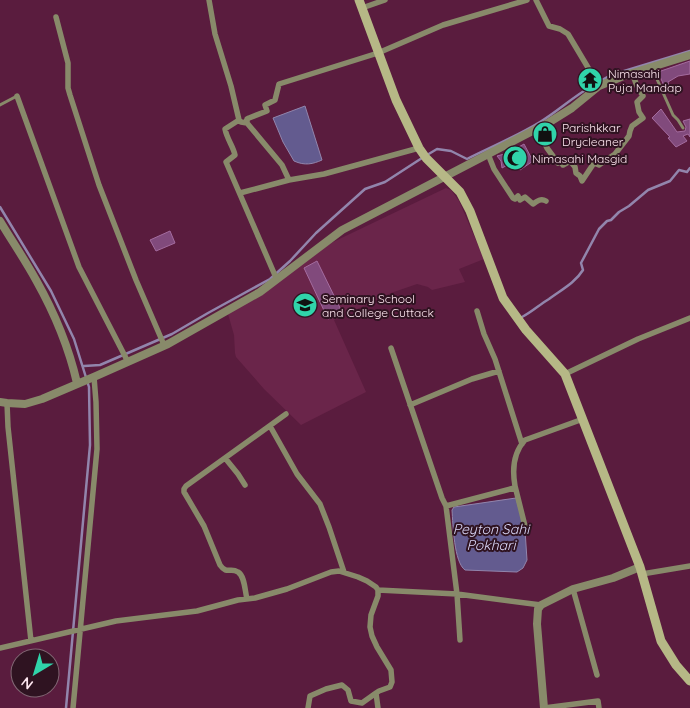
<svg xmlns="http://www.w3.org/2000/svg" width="690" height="708" viewBox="0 0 690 708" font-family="Quicksand,sans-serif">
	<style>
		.built { fill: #6a254a }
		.water { fill: #635b8f; stroke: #9285ac }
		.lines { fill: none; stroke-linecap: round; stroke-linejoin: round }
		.stream { stroke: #9285ac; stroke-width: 2.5 }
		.building { fill: #814a7c; stroke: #a46c9f }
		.service { stroke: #888a6a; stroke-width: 3 }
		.minor { stroke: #888a6a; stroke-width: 5.5 }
		.tertiary { stroke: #888a6a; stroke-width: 8 }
		.secondary { stroke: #b6b886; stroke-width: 9 }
		.labels { text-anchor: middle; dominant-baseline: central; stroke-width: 4; stroke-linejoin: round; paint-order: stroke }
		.poi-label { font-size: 12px; fill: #fee6f0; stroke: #2f1321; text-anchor: start }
		.water-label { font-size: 14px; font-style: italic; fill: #dbd8f9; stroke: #2f1321 }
	</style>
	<rect width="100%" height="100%" fill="#5a1c3e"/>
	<path class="built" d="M446 188 451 190 459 201 484 259 459 269 465 282 432 290 428 287 417 284 391 293 334 320 366 392 301 425 264 389 236 357 235 353 234 335 228 314 331 243Z"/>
	<path class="water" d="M305 106 322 160C313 164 305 166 294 161L283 142 273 118Z
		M516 498 525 530 527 560 523 568 517 572 465 570C454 562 453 525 452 510L454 507Z"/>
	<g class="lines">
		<path class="stream" d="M602 80 611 75 690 51
			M427 155 437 149 451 151 467 159C491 147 517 136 540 122 558 111 574 96 592 86
			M0 207 51 291 74 339 89 387 90 445 66 708
			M522 317C532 312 539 305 549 299 561 290 575 283 583 270L581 263 599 229 607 221 611 220 619 212 629 206 648 190 670 181 679 170 687 172 690 168
			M84 366 100 365 172 334 208 313 270 279 290 261 316 233 365 189 385 182 422 158"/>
	</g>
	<path class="building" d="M690 61V74L678 76 668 82 669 87 665 88 658 72Z
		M661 109 677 132 685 131 686 127 683 121 690 119V137L688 134 683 136 687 141 676 147 668 138 670 137 652 118Z
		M524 144 533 161 520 170 515 161 502 168 501 161 497 156 508 153Z
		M170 231 175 243 156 251 150 240Z
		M317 261 342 312 328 319 304 268Z"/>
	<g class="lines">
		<path class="service" d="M652 68 673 115 678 120 683 128
			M0 105 17 96"/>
		<path class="minor" d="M209 0 215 34 231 86 239 120 241 122 247 123 282 165 289 180
			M536 0 549 26 560 29 568 34 599 86
			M362 8 385 0
			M56 17 68 63V88L70 95 99 185 136 280 164 345
			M17 96 79 267 128 362
			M239 120 225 129C227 139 233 146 235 155L226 162 277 280
			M247 123V119L249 118 267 111 265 105 275 100 279 84 378 53 443 25 527 0
			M538 128 547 148 558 163 560 161 563 165 570 161 575 167 576 173 580 176 582 181 594 163 599 165 615 154 629 136 630 131 632 126 643 118 639 112 637 102 643 96 637 86 632 73
			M488 154 494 169 513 198 515 199 518 196 520 200 525 197 533 204C537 201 541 198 546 201
			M240 193 289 180 324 174 419 148
			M477 311 484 334 495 359 522 444
			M391 348 442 498 446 506
			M565 374 638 339 690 318
			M7 403 8 427 31 641
			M410 405 472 379 499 371
			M270 426 297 474 320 504 329 527 344 572
			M225 458 238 474 245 485
			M515 486 526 530
			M642 574 690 566
			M573 589 597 675
			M378 590 457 594 541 605
			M247 599C245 592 245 576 238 572 230 567 227 575 220 565L204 526 184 492V489L186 486 286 414
			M460 640 457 594 446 506 514 488 515 486C512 469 513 453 525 440L583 419
			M0 648 116 621 197 611 238 600 255 598 287 589 331 572 339 571 358 577 367 581 376 587 378 590V596L371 615 370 627 372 636 377 647 391 670 392 682 390 687 379 691 376 693 378 708
			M73 708 97 449 96 402 94 377
			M308 708 310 696 326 689 342 685 348 690 351 701 362 703 376 693
			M544 708 598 701 599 708"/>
		<path class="tertiary" d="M0 221C12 241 25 260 36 280 54 312 69 348 77 383
			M0 402 7 403 25 404 42 399 96 376 168 344 260 292 342 230 548 123 572 108 599 86 626 75 690 55
			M544 708 537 624 538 609 541 605 573 589 613 578 640 567"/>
		<path class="secondary" d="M359 0 396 100 419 148 426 158 460 192 470 211 503 298 526 330 565 374 640 567 661 641 676 665 690 681"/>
	</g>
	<defs>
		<symbol id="temple-disc" viewBox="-11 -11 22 22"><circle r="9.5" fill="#30d4aa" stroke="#2f1321"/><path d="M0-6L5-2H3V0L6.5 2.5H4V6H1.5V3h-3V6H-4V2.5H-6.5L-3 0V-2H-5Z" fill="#111"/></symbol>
		<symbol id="shop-disc" viewBox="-11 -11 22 22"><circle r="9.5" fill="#30d4aa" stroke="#2f1321"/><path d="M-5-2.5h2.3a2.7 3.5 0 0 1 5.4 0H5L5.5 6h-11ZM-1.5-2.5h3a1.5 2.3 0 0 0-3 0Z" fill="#111"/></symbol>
		<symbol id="mosque-disc" viewBox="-11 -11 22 22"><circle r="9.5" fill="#30d4aa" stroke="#2f1321"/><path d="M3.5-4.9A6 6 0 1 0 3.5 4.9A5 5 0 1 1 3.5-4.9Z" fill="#111"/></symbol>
		<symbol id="university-disc" viewBox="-11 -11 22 22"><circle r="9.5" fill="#30d4aa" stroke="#2f1321"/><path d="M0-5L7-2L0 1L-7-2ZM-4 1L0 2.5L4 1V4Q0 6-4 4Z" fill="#111"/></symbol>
	</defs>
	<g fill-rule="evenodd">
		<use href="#temple-disc" x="576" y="66" width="28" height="28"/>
		<use href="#shop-disc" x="531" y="120" width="28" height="28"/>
		<use href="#mosque-disc" x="501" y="144" width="28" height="28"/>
		<use href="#university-disc" x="291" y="291" width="28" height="28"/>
	</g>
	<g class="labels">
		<g class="poi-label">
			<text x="608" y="73">Nimasahi<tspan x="608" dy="14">Puja Mandap</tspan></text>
			<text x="562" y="127">Parishkkar<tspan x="562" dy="14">Drycleaner</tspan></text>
			<text x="532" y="158">Nimasahi Masgid</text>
			<text x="322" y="298">Seminary School<tspan x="322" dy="14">and College Cuttack</tspan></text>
		</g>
		<g class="water-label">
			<text x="491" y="529">Peyton Sahi<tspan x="491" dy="16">Pokhari</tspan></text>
		</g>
	</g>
	<g transform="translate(35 673) rotate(218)"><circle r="24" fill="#2f1321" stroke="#826774"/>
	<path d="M0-4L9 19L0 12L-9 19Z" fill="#30d4aa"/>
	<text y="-8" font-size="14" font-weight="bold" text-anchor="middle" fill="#fee6f0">N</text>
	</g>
</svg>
